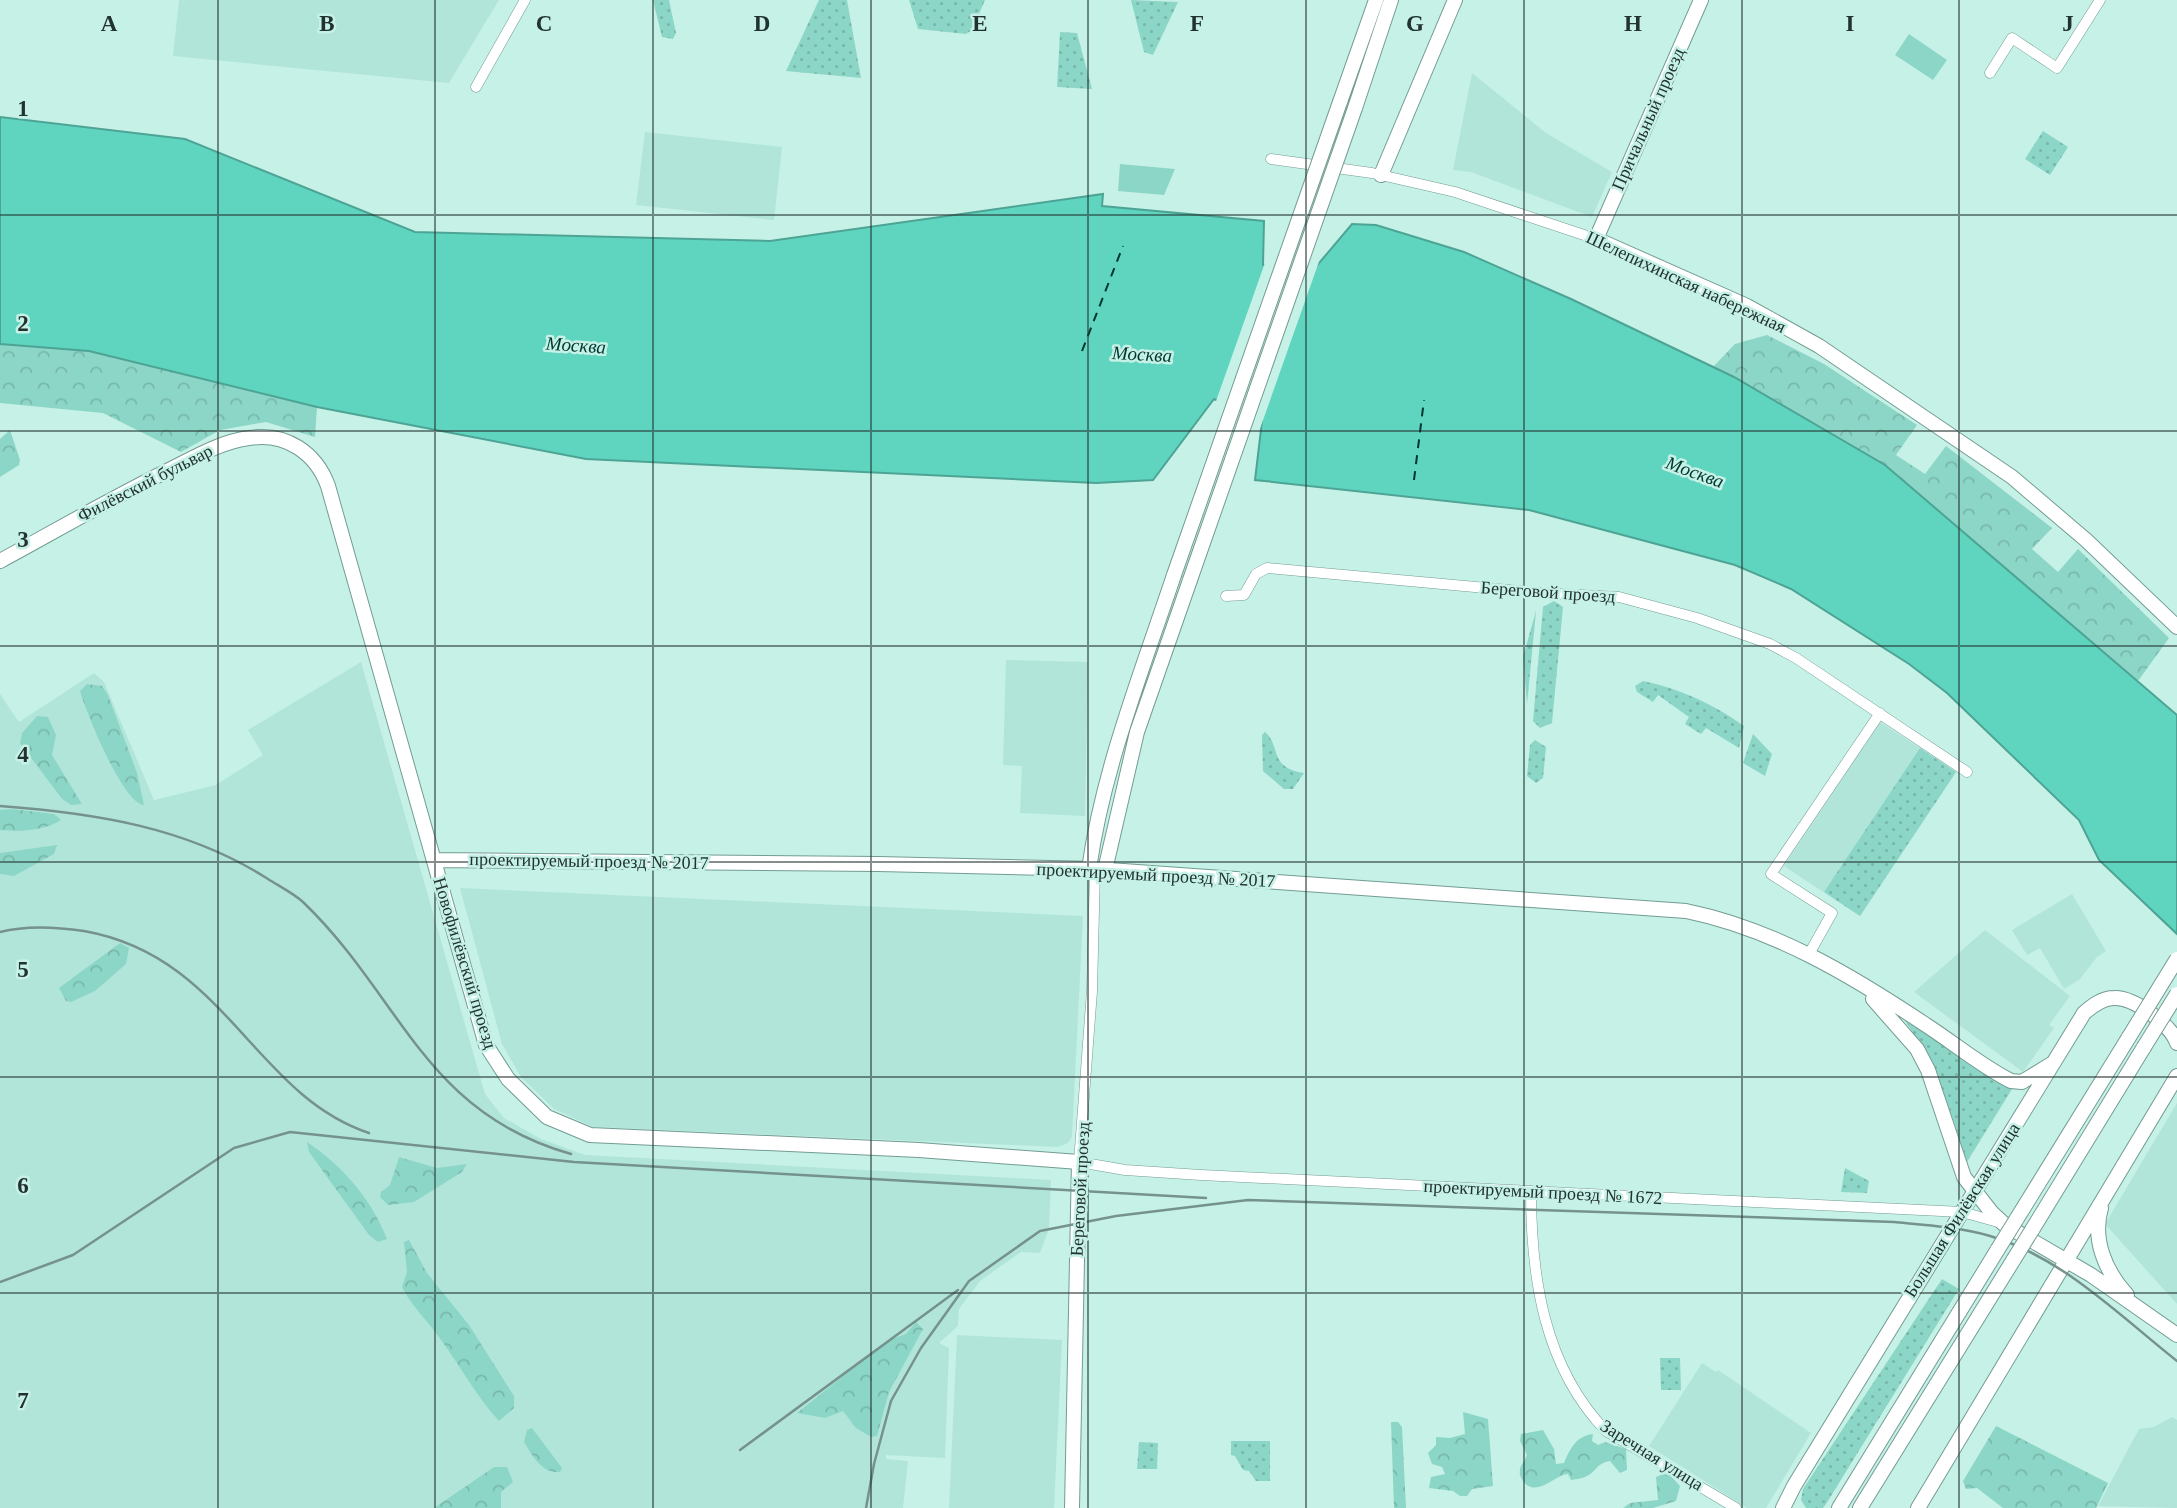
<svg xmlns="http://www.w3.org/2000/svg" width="2177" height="1508" viewBox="0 0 2177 1508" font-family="Georgia,serif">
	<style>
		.built { fill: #b2e5da }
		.grass { fill: url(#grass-dots) }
		.forest { fill: url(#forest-crowns) }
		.pitch { fill: #8cd6c7 }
		.water { fill: #5fd5c0; stroke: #4da494; stroke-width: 2 }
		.pier { fill: #c6f1e7 }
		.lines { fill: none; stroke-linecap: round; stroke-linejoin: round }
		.ferry { stroke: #003830; stroke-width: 2; stroke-dasharray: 9 7; stroke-linecap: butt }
		.street-casing { stroke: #739c93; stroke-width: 11 }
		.secondary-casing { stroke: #739c93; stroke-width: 16 }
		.street { stroke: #fff; stroke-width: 10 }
		.secondary { stroke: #fff; stroke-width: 14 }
		.rail { stroke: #75928c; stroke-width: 2.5 }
		.secondary-bridge-casing { stroke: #739c93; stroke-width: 16; stroke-linecap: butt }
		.secondary-bridge { stroke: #fff; stroke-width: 14 }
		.grid { fill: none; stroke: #22322f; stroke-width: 2; stroke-opacity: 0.55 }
		.labels { text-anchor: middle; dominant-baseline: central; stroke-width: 5; stroke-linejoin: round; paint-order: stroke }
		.street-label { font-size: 18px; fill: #22322f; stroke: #c6f1e7 }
		.water-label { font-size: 19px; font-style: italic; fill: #003830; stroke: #c6f1e7 }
		.grid-label { font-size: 23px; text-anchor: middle; font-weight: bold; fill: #22322f; stroke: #c6f1e7; stroke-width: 5; stroke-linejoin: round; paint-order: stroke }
	</style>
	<defs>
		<pattern id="grass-dots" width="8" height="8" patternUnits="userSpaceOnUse" patternTransform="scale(1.75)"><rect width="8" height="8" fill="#8cd6c7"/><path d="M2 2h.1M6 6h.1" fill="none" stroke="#78b8ab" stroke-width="1.8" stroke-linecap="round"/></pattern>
		<pattern id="forest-crowns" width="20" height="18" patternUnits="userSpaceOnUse" patternTransform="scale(1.75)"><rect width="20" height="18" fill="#8cd6c7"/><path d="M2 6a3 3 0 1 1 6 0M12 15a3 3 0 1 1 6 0" fill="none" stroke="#78b8ab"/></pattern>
	</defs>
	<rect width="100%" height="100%" fill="#c6f1e7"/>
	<path class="built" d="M179 0H499L449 83 173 56Z
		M1472 73 1546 133 1612 172 1592 217 1471 172 1453 170Z
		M645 132 782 147 774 220 636 205Z
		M1006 660 1088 662 1085 816 1020 813 1022 766 1003 765Z
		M361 662 485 1094 504 1118 541 1139 585 1155 1051 1180 1049 1229 1040 1253 1021 1252 980 1281 959 1309 958 1326 939 1343 949 1348 945 1458 886 1455V1459L908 1461 903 1508H0V694L19 722 94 673 104 682 154 800 216 785 263 755 248 730Z
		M1880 722 1956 772 1860 916 1784 866Z
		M460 888 1083 916 1072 1137 1068 1143 1058 1147 593 1127 554 1109 521 1077 502 1044Z
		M2072 894 2106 951 2097 957 2080 979 2064 989 2040 948 2027 955 2012 930Z
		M1985 930 2070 996 2049 1025 2054 1028 2023 1072 1914 992Z
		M2177 1103V1304L2105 1224Z
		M957 1335 1062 1340 1054 1508H949Z
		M1702 1363 1716 1372 1718 1370 1811 1433 1766 1508H1747L1649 1446Z
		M2172 1417 2177 1420V1508L2098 1506 2139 1429 2154 1427Z"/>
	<path class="grass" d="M653 0H669L676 33 673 39 662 37Z
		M819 0H847L861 78 786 71Z
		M909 0H985L972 30 966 34 918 29Z
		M1131 0 1178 2 1153 55 1144 52Z
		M1060 32 1077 33 1092 89 1057 87Z
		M2043 131 2068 147 2050 175 2025 159Z
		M1554 601 1563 607 1552 723 1540 728 1533 721 1543 607Z
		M1536 611 1527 704 1523 657Z
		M1643 681C1681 689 1713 704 1744 726L1739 748 1706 728 1701 734 1685 724 1689 717 1658 695 1653 702 1637 692 1635 686Z
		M1265 732C1281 745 1268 768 1304 773L1293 789H1284L1263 771 1262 735Z
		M1753 734 1772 754 1765 776 1743 763Z
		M1535 740 1546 747 1543 778 1536 783 1527 776 1530 745Z
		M1920 748 1956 772 1860 916 1824 892Z
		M1903 1018 2012 1089 1967 1162C1951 1111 1935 1061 1903 1018Z
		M1845 1168 1869 1181 1867 1193 1841 1192Z
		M1942 1279 1959 1289 1826 1504 1823 1508H1806L1801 1500 1803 1489Z
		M1660 1358H1680L1681 1390H1661Z
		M1231 1441H1270V1481H1256L1249 1471 1243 1470 1235 1456 1231 1455Z
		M1139 1442 1158 1443 1157 1469H1137Z"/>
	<path class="forest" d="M1767 335 1824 364 1917 425 1896 455 1925 474 1946 446 2052 528 2032 549 2058 572 2078 549 2169 638 2138 681 1885 465 1713 367 1735 344Z
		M0 344 89 351 317 407 315 437 266 422 220 430 181 452 103 413 0 403Z
		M10 430 20 460 19 465 0 477V439Z
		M87 684 102 686 108 695 137 773 144 805C123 804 86 712 80 691Z
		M37 716 48 717 56 735 52 755 82 804 71 805 62 799 20 743 22 733Z
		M12 809 54 814 61 820C44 831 19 832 0 830V810Z
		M57 845 54 854 14 876 0 874V853Z
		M120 943 129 948 126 964 95 991 71 1002 66 1001 59 988Z
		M307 1142C342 1165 372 1200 387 1239L378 1242 369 1235 309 1152Z
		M399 1157 437 1168 467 1164 462 1172 414 1202 388 1205 380 1197 381 1192 390 1185Z
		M409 1240 427 1273 469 1325 514 1396V1408L499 1421C476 1396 461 1367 441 1340 429 1322 411 1306 402 1287L407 1272 404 1242Z
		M916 1322 923 1329 889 1392 877 1436 871 1437 856 1428 843 1411 825 1418 797 1413 887 1341 906 1334Z
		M1463 1412 1488 1419 1493 1486 1472 1489 1467 1496H1460L1453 1491 1429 1488 1431 1477 1445 1474 1442 1467 1432 1464 1428 1453 1436 1445V1437L1450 1438 1465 1434Z
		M1391 1422H1398L1402 1427 1406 1508H1394Z
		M1996 1426 2108 1483 2096 1508H2003L1977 1488 1966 1489 1963 1481Z
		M532 1428 562 1468 560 1472C542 1474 532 1455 524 1442L527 1430Z
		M1543 1430 1554 1449 1556 1464 1564 1463C1570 1449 1576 1436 1593 1434L1592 1441 1598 1445 1605 1442 1626 1449 1627 1470 1620 1473 1610 1461C1590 1465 1600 1477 1571 1480L1568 1474C1556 1474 1536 1499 1523 1481 1521 1478 1519 1474 1520 1470 1520 1465 1525 1461 1527 1455L1520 1441 1521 1434Z
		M494 1467H507L513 1482 501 1492V1508H434Z
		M1663 1474 1670 1475 1680 1486 1676 1501 1653 1508H1623L1630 1503 1658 1500 1656 1477Z"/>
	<path class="pitch" d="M1909 34 1947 60 1933 80 1895 55Z
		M1120 164 1175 169 1164 195 1118 191Z"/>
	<path class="water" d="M0 117 185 139 415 232 770 241 1103 194 1102 206 1264 221 1263 265 1309 275 1352 224 1376 225 1464 252 1571 299 1734 377 1885 465 2177 715V934L2099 860 2079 820 1947 693 1909 664 1791 589 1735 565 1529 510 1255 480 1262 421 1214 399 1153 480 1096 483 586 459 317 407 89 351 0 344Z"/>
	<path class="pier" d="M1321 256 1256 440 1258 423 1215 404 1267 257 1266 262 1308 271Z"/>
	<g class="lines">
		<path class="ferry" d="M1082 351 1123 246
			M1414 480 1424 400"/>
		<defs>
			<path id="street" d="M1990 73 2012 38 2057 68 2100 0
				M476 87 525 0
				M1271 159 1372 173 1455 192 1596 239
				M1226 596 1244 595 1256 574 1267 568 1541 593 1619 597 1697 618 1770 644 1796 658 1967 772
				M1095 869 1092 991 1079 1162 1125 1170 1201 1175 1962 1212 1998 1222
				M1809 954 1832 913 1771 874 1880 713
				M1531 1191C1531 1277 1544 1367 1606 1431L1736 1508"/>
			<path id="secondary" d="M1701 0 1596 239 1747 306 1819 346 2012 477 2086 540 2177 627
				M1340 102 1376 0
				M1355 108 1391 0
				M1381 175 1455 0
				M0 561C55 531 109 500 165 472 192 459 219 442 249 438 286 432 316 453 328 486L486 1045 508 1079 547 1117 590 1135 919 1150 1079 1162 1072 1508
				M434 860 878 864 1095 869 1686 911C1774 929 1851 975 1926 1025 1954 1043 1981 1066 2011 1081L2022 1082 2053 1063
				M1089 869C1103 769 1142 671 1174 575
				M1105 870 1137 732 1190 580
				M1873 999 1917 1049 1928 1070 1964 1177 1992 1213 2005 1225 2091 1275 2177 1335
				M2101 1208C2092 1239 2105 1271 2127 1295
				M2016 1220 2129 1037
				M2032 1230 2144 1047
				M1783 1508 1794 1486 2084 1013C2092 1006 2102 998 2114 998 2134 997 2171 1025 2177 1043
				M1839 1508 1998 1249
				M1860 1508 2014 1259
				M1918 1508 2177 1076"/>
		</defs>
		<use href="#street" class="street-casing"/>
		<use href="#secondary" class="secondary-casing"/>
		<use href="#street" class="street"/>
		<use href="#secondary" class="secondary"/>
		<path class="rail" d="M0 806C94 813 187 827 268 879 279 886 293 893 303 902 402 997 423 1112 571 1154
			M0 932C27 925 57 927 84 931 226 956 253 1094 369 1133
			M0 1282 73 1255 234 1148 290 1132 574 1162 1206 1198
			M740 1450 958 1290
			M866 1508 874 1464 891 1401 921 1348 969 1281 1040 1231 1116 1216 1248 1200 1894 1222C1926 1225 1959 1227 1990 1236 2062 1257 2120 1316 2177 1361"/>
		<defs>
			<path id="secondary-bridge" d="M1174 575 1340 102
				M1190 580 1355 108
				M2129 1037 2177 959
				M2144 1047 2177 994
				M1998 1249 2016 1220
				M2014 1259 2032 1230"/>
		</defs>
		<use href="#secondary-bridge" class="secondary-bridge-casing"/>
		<use href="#secondary-bridge" class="secondary-bridge"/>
	</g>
	<path class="grid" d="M218 0V1508M435 0V1508M653 0V1508M871 0V1508M1088 0V1508M1306 0V1508M1524 0V1508M1742 0V1508M1959 0V1508M0 215H2177M0 431H2177M0 646H2177M0 862H2177M0 1077H2177M0 1293H2177"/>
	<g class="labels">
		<g class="street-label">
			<text transform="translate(1648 119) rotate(-66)">Причальный проезд</text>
			<text transform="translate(1686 282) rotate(25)">Шелепихинская набережная</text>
			<text transform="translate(145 483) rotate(-27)">Филёвский бульвар</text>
			<text transform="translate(1548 592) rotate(4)">Береговой проезд</text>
			<text transform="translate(589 861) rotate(1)">проектируемый проезд № 2017</text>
			<text transform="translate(1156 875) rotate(3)">проектируемый проезд № 2017</text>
			<text transform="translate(465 963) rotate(73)">Новофилёвский проезд</text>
			<text transform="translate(1080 1189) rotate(-87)">Береговой проезд</text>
			<text transform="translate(1543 1192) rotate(3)">проектируемый проезд № 1672</text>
			<text transform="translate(1962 1210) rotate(-58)">Большая Филёвская улица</text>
			<text transform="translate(1652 1455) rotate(32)">Заречная улица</text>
		</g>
		<g class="water-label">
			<text transform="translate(576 345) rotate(4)">Москва</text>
			<text transform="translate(1142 354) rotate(3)">Москва</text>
			<text transform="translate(1695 472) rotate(20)">Москва</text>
		</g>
	</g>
	<g class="grid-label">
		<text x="109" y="31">A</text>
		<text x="327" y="31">B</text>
		<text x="544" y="31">C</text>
		<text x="762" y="31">D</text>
		<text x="980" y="31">E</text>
		<text x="1197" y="31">F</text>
		<text x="1415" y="31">G</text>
		<text x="1633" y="31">H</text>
		<text x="1850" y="31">I</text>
		<text x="2068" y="31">J</text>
		<text x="23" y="116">1</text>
		<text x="23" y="331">2</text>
		<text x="23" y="547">3</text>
		<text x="23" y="762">4</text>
		<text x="23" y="977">5</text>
		<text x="23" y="1193">6</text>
		<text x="23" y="1408">7</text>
	</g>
</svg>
